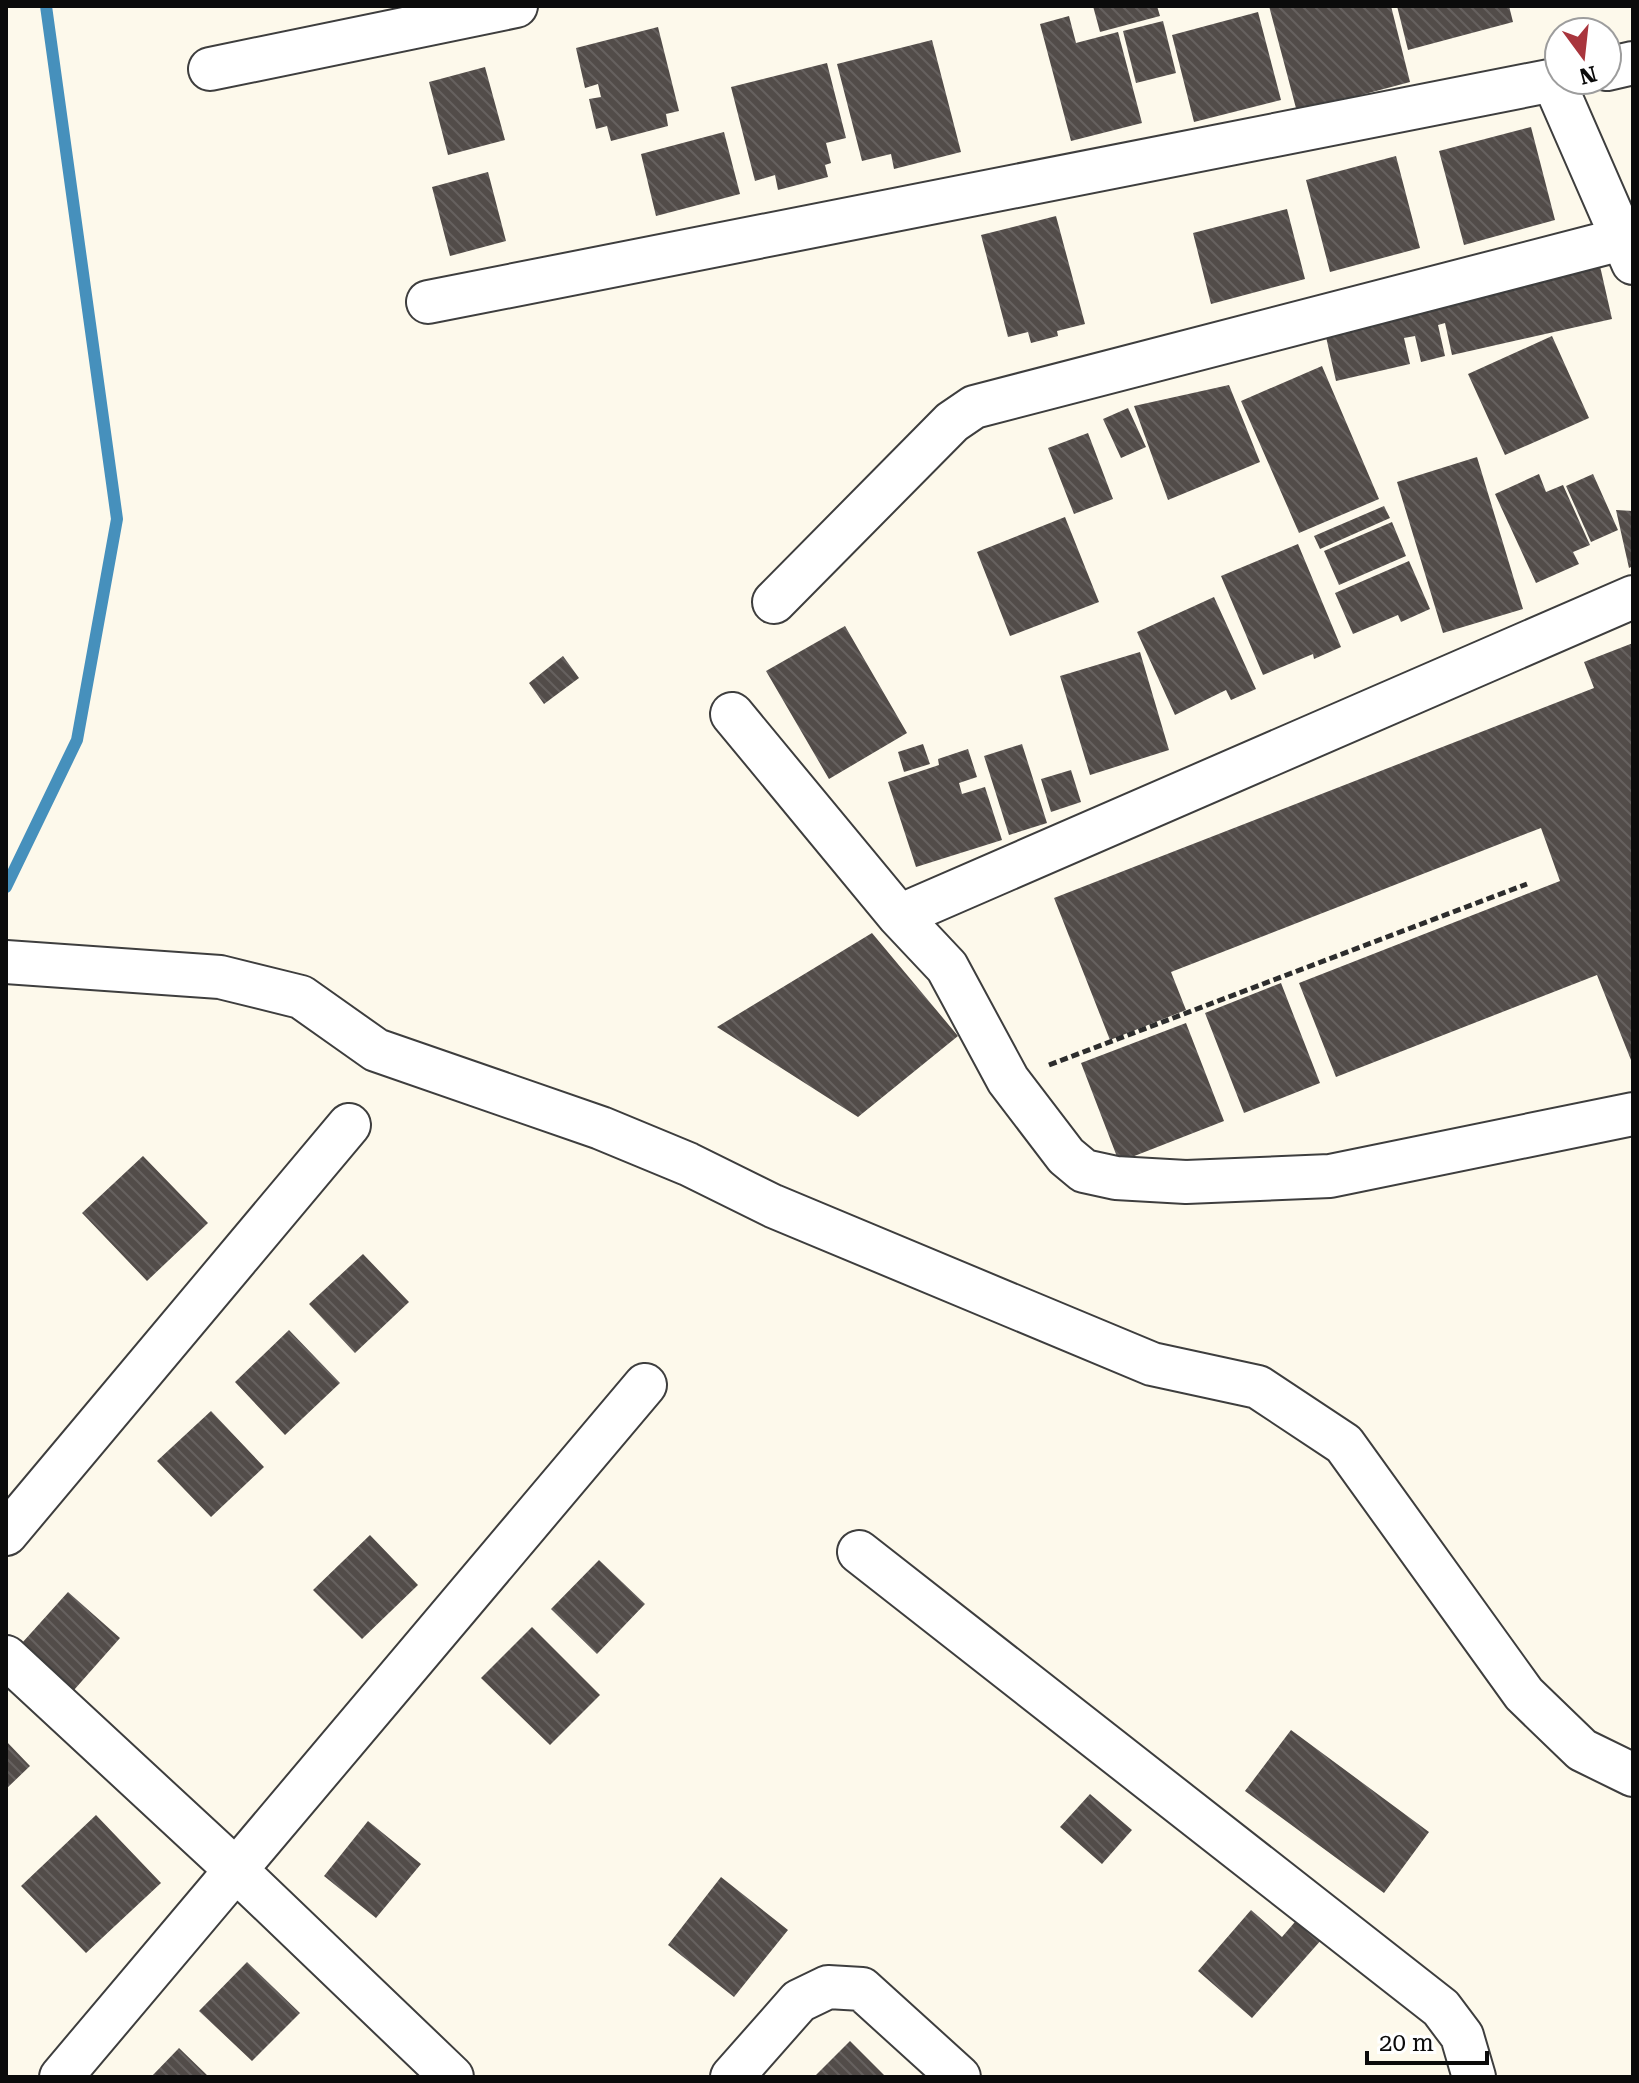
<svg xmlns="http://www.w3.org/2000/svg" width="1639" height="2083" viewBox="0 0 1639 2083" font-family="'Roboto Serif',serif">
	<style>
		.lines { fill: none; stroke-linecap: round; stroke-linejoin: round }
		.stream { stroke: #4690bc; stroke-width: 12 }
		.building { fill: url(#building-back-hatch) }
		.minor-casing { stroke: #3e3e3e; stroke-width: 46 }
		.path { stroke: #2d2d2d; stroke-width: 5; stroke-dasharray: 8 4; stroke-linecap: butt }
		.minor { stroke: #fff; stroke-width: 42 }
	</style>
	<defs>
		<pattern id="building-back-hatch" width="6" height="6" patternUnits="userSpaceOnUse" patternTransform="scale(2)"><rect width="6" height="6" fill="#524c49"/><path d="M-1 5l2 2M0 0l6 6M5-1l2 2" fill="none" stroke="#66615f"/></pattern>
	</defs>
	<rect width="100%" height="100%" fill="#fdf9eb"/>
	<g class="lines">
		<path class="stream" d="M6 887 77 740 117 519 46 6"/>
	</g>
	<path class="building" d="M1093 6H1157L1160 16 1100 32Z
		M1269 6H1391L1410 82 1297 112Z
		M1397 6H1509L1513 22 1408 50Z
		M1258 12 1281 100 1194 122 1172 35Z
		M1069 16 1076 43 1118 32 1142 123 1071 141 1040 24Z
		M1163 21 1176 73 1136 83 1123 31Z
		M658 27 679 111 666 114 668 126 611 141 607 126 596 129 589 99 601 97 598 84 585 88 576 48Z
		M932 40 961 152 894 169 891 154 862 161 837 64Z
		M827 63 846 138 826 143 831 163 825 165 828 177 778 190 775 175 755 181 731 87Z
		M485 67 505 140 448 155 429 82Z
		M1531 127 1555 220 1464 245 1439 151Z
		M724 132 740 194 656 216 641 154Z
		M1396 156 1420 248 1330 272 1306 180Z
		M488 172 506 241 450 256 432 187Z
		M1287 209 1305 279 1211 304 1193 233Z
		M1056 216 1085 324 1057 331 1058 336 1031 343 1028 332 1008 337 981 235Z
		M1600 266 1612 319 1452 355 1445 323 1438 325 1445 356 1421 362 1415 336 1404 338 1410 364 1336 381 1324 328Z
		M1552 336 1589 418 1505 455 1468 374Z
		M1322 366 1379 499 1299 533 1241 401Z
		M1229 385 1260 462 1168 500 1134 406Z
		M1128 408 1146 447 1121 458 1103 419Z
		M1088 433 1113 499 1074 514 1048 448Z
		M1477 457 1523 609 1443 633 1397 482Z
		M1539 474 1546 492 1563 485 1590 545 1573 552 1579 564 1536 583 1495 494Z
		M1593 474 1618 530 1591 542 1566 486Z
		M1384 506 1390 518 1320 549 1314 536Z
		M1616 510 1633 511V566L1629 568Z
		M1065 517 1099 602 1010 636 977 552Z
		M1392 522 1406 556 1339 585 1324 551Z
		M1298 544 1341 647 1314 659 1313 654 1263 675 1221 576Z
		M1409 561 1430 609 1401 622 1398 615 1353 634 1335 593Z
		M1214 597 1256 689 1231 700 1226 690 1175 715 1137 632Z
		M845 626 907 733 829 779 766 671Z
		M1633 643V1065L1597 975 1336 1077 1299 983 1560 881 1541 828 1171 972 1186 1010 1110 1040 1054 898 1594 688 1584 662Z
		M1140 652 1169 750 1090 775 1060 676Z
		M563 656 579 678 544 704 529 683Z
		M923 744 930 764 904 772 898 752Z
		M1022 744 1047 823 1009 835 984 756Z
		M968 749 977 777 959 783 962 794 985 787 1002 840 916 867 888 782 939 765 938 759Z
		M1071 770 1081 802 1051 812 1041 779Z
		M872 933 958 1036 858 1117 717 1027Z
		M1281 983 1320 1083 1244 1113 1205 1013Z
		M1186 1023 1224 1121 1119 1162 1081 1063Z
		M143 1156 208 1223 147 1281 82 1213Z
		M363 1254 409 1302 355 1353 309 1304Z
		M289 1330 340 1383 285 1435 235 1382Z
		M211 1411 264 1467 211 1517 157 1461Z
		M370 1535 418 1585 362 1639 313 1590Z
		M599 1560 645 1604 597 1654 551 1609Z
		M68 1592 120 1638 74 1690 22 1643Z
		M532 1627 600 1695 550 1745 481 1678Z
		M1291 1730 1429 1832 1384 1893 1245 1791Z
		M6 1741 30 1766 6 1789Z
		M1090 1794 1132 1830 1102 1864 1060 1827Z
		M96 1815 161 1883 86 1953 21 1886Z
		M368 1821 421 1864 376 1918 324 1876Z
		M721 1877 788 1930 734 1997 668 1945Z
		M1306 1909 1330 1930 1252 2018 1198 1971 1251 1910 1282 1937Z
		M247 1962 300 2013 252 2061 199 2011Z
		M850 2041 886 2077H814Z
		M179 2048 209 2077H151Z"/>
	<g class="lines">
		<defs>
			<path id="minor" d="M210 69 516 6
				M1607 69 1633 63
				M1553 80 1633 263
				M428 302 1559 79
				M774 602 952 422 974 407 1622 239
				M732 714 899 916 947 967 1008 1080 1066 1156 1084 1171 1116 1178 1186 1182 1330 1176 1633 1114
				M899 916 1633 597
				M6 962 220 977 301 997 376 1050 601 1128 688 1164 773 1206 1152 1364 1258 1387 1344 1444 1524 1694 1582 1750 1633 1775
				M6 1534 349 1125
				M859 1552 1441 2008 1462 2036 1474 2077
				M6 1657 236 1870 452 2077
				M61 2077 645 1385
				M732 2077 799 2001 828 1987 862 1989 959 2077"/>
		</defs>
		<use href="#minor" class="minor-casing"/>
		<path class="path" d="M1049 1065 1527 884"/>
		<use href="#minor" class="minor"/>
	</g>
	<rect width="1639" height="2083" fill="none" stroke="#0b0b0b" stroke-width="16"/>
	<g transform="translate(1583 56) rotate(165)"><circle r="38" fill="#ffffff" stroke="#9d9d9d" stroke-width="2"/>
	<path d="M0-6L14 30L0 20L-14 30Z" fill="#a9353d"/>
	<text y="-12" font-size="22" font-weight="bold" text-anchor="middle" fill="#0b0b0b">N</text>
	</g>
	<path d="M1367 2051v12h120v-12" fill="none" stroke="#0b0b0b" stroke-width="4"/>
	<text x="1379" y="2051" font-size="24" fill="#0b0b0b" stroke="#ffffff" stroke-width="6" paint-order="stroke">20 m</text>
</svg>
